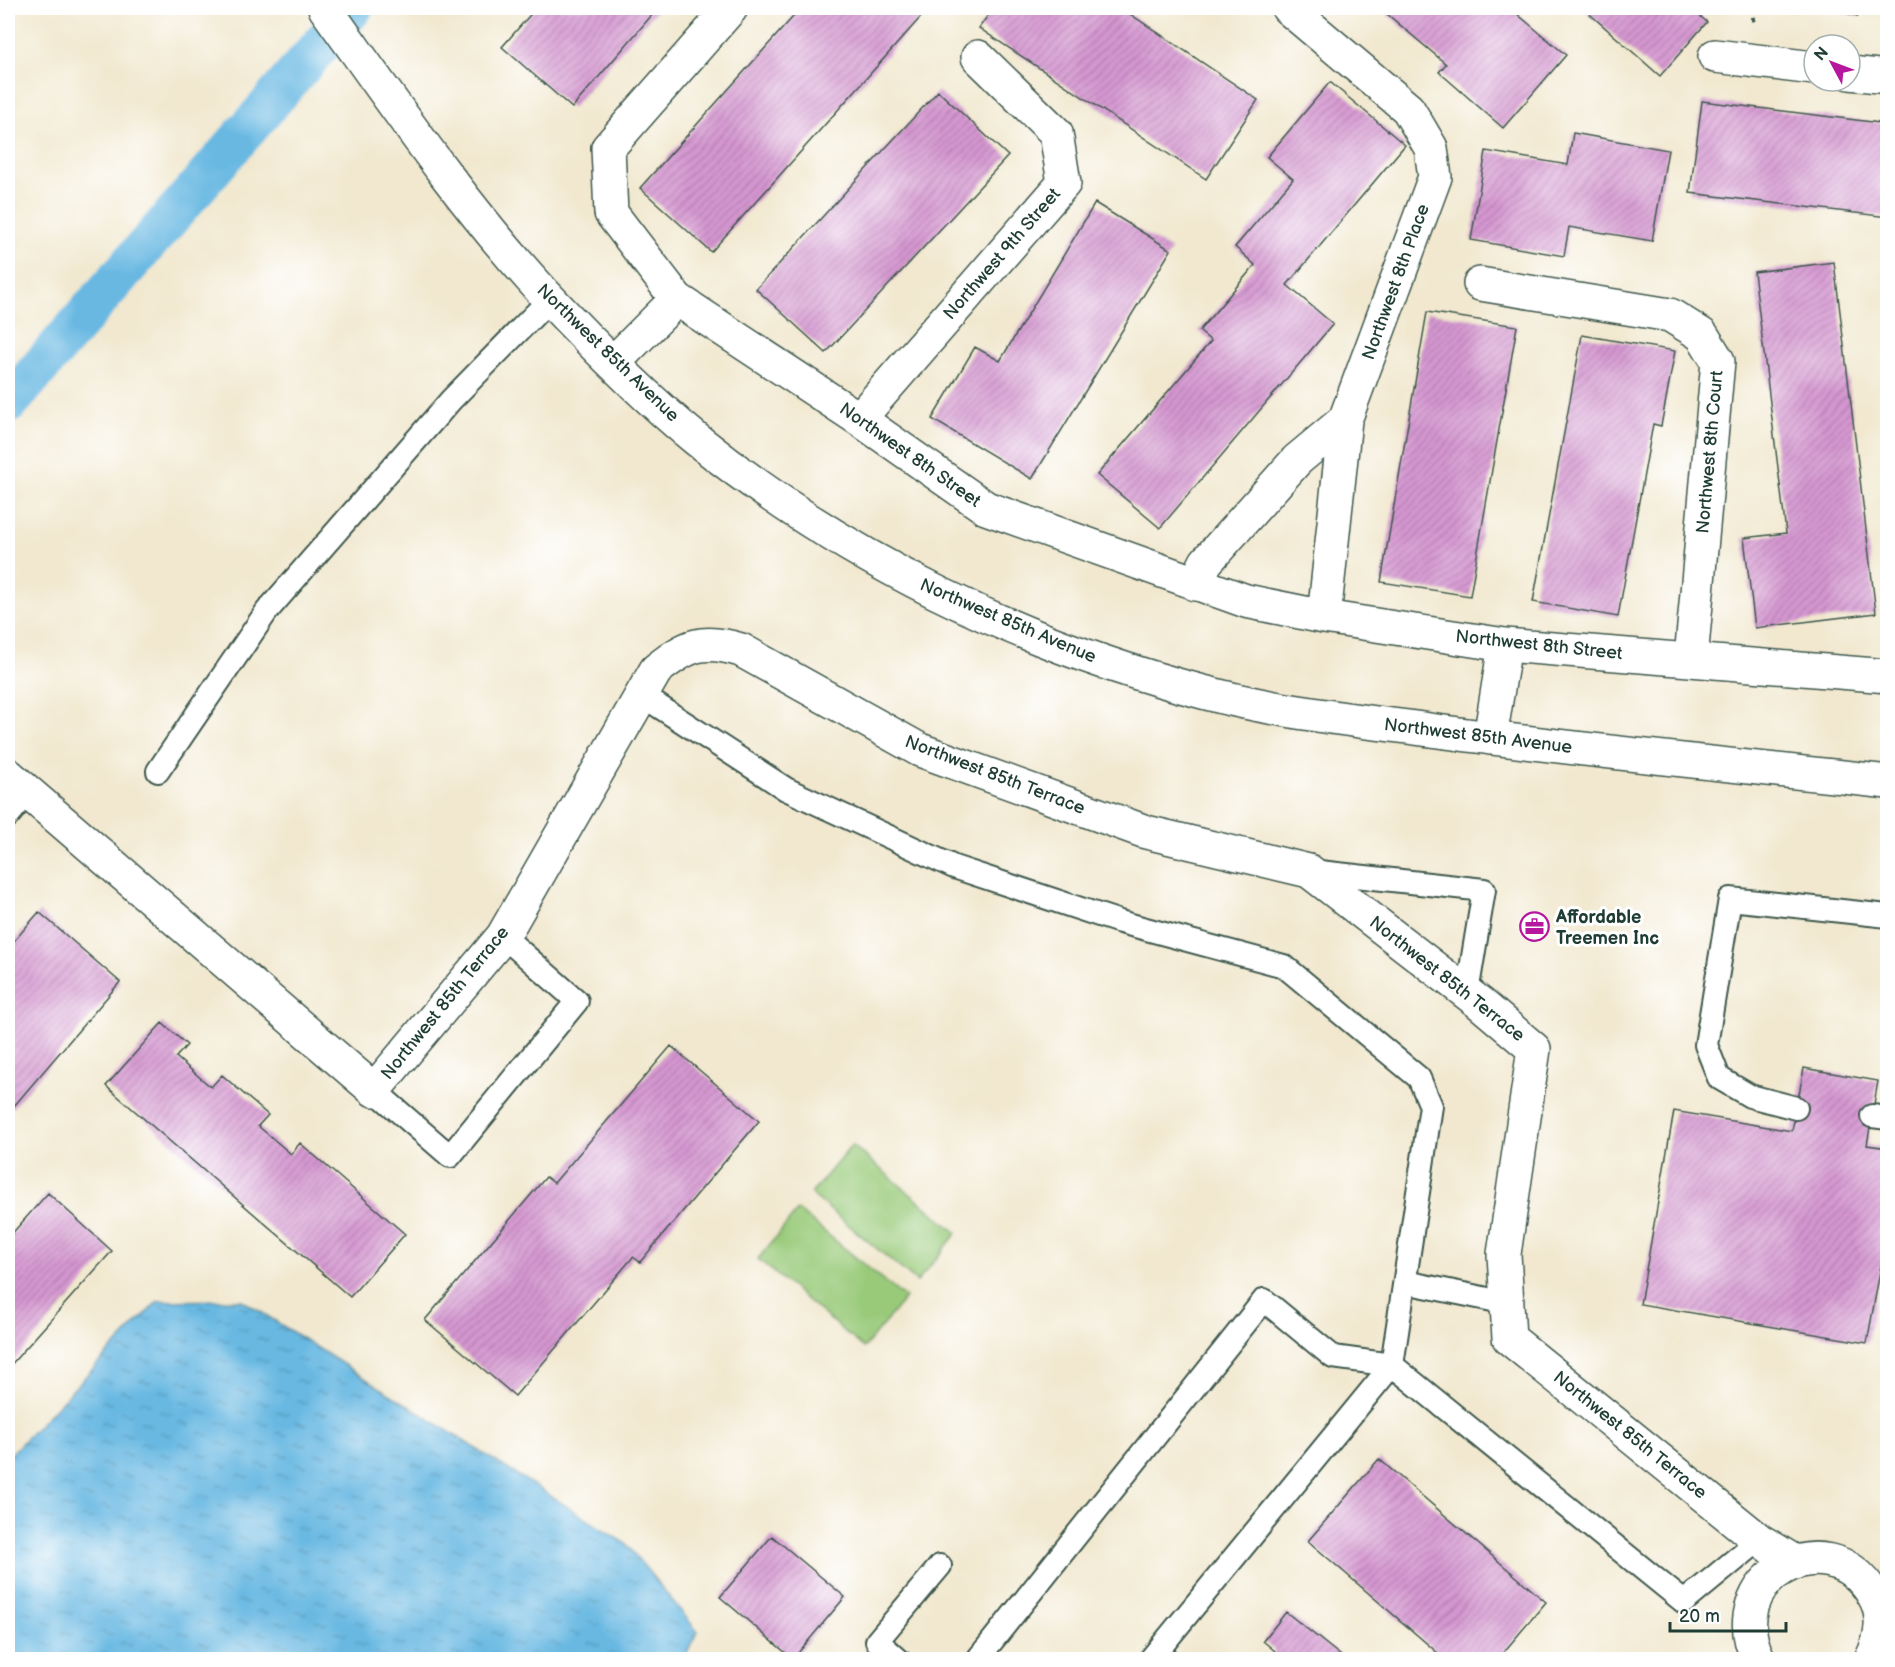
<svg xmlns="http://www.w3.org/2000/svg" width="1895" height="1667" viewBox="0 0 1895 1667" font-family="'Balsamiq Sans',sans-serif">
	<style>
		.pitch { fill: #99ca79; stroke: #5c8456; stroke-width: 1.5 }
		.water { fill: url(#water-ripples); stroke: #437a8b; stroke-width: 1.5 }
		.lines { fill: none; stroke-linecap: round; stroke-linejoin: round }
		.canal { stroke: #67b8e2; stroke-width: 40 }
		.building { fill: url(#building-hatch) }
		.lane-casing { stroke: #3e574b; stroke-width: 26 }
		.street-casing { stroke: #3e574b; stroke-width: 36 }
		.path { stroke: #3e574b; stroke-width: 4; stroke-dasharray: 4.5 4.5; stroke-linecap: butt }
		.lane { stroke: #fff; stroke-width: 22 }
		.street { stroke: #fff; stroke-width: 33 }
		.labels { text-anchor: middle; dominant-baseline: central; stroke-width: 6; stroke-linejoin: round; paint-order: stroke }
		.street-label { font-size: 18px; fill: #1f3d34; stroke: #fff }
		.poi-label { font-size: 18px; font-weight: bold; fill: #1f3d34; stroke: #fff; text-anchor: start }
	</style>
	<defs>
		<pattern id="water-ripples" width="26" height="14" patternUnits="userSpaceOnUse" patternTransform="scale(1.5)"><rect width="26" height="14" fill="#67b8e2"/><path d="M2 4q2-2 4 0t4 0M15 11q2-2 4 0t4 0" fill="none" stroke="#5497b8"/></pattern>
		<pattern id="building-hatch" width="6" height="6" patternUnits="userSpaceOnUse" patternTransform="scale(1.5)"><rect width="6" height="6" fill="#d697d1"/><path d="M-1 1l2-2M0 6l6-6M5 7l2-2" fill="none" stroke="#ad7caa"/></pattern>
	</defs>
	<rect width="100%" height="100%" fill="#fff"/>
	<filter id="ink" filterUnits="userSpaceOnUse"><feTurbulence type="fractalNoise" baseFrequency=".0167" numOctaves="2"/><feDisplacementMap in="SourceGraphic" scale="12" xChannelSelector="R" yChannelSelector="G"/><feConvolveMatrix kernelMatrix="1 2 1 2 8 2 1 2 1" color-interpolation-filters="sRGB"/></filter>
	<filter id="wash" filterUnits="userSpaceOnUse"><feTurbulence type="fractalNoise" baseFrequency=".008" numOctaves="4" result="noise"/><feDisplacementMap in="SourceGraphic" scale="24" xChannelSelector="R" yChannelSelector="G"/><feGaussianBlur stdDeviation="1.35" result="paint"/><feColorMatrix in="noise" values="0 0 0 0 0 0 0 0 0 0 0 0 0 0 0 0 0 1.4 0 .05"/><feComposite in="paint" operator="in"/></filter>
	<g filter="url(#wash)">
		<rect width="100%" height="100%" fill="#f1e8cf"/>
		<path class="pitch" d="M852 1145 957 1233 917 1282 811 1194Z
			M798 1210 905 1298 864 1348 758 1259Z"/>
		<path class="water" d="M242 1300 626 1544 698 1632 684 1659H8V1457L158 1301Z"/>
		<g class="lines">
			<path class="canal" d="M8 404 353 8"/>
		</g>
		<g id="blocks">
			<path class="building" d="M536 8H658L572 108 502 47Z
				M801 8H929L711 252 640 188Z
				M993 8H1121L1258 100 1206 179 979 28Z
				M1380 8H1510L1566 55 1503 128 1439 72 1446 64Z
				M1583 8H1690L1707 22 1660 76Z
				M1826 8H1860L1858 16Z
				M1330 82 1405 145 1287 285 1333 324 1160 528 1097 475 1211 341 1199 331 1255 265 1235 247 1293 179 1267 157Z
				M938 91 1008 156 826 353 756 289Z
				M1702 101 1888 124V217L1690 193Z
				M1573 133 1668 150 1652 241 1569 227 1564 256 1471 240 1486 151 1568 165Z
				M1095 203 1171 250 1032 479 932 419 975 347 1000 361Z
				M1834 262 1876 613 1755 628 1744 538 1786 533 1754 272Z
				M1427 312 1517 326 1470 596 1381 582Z
				M1582 335 1675 351 1661 426 1653 424 1618 617 1533 602Z
				M39 912 120 982 8 1113V948Z
				M162 1023 187 1045 176 1057 211 1087 222 1075 268 1115 258 1126 291 1154 300 1143 405 1234 350 1297 106 1086Z
				M671 1046 759 1121 640 1262 633 1257 515 1396 425 1320 546 1177 554 1183Z
				M1804 1068 1878 1081 1867 1145 1888 1148V1227L1867 1343 1640 1304 1674 1111 1792 1131Z
				M48 1193 112 1251 8 1368V1238Z
				M1379 1459 1546 1602 1497 1660H1446L1308 1541Z
				M772 1536 845 1597 793 1659 720 1597Z
				M1286 1612 1346 1660H1268L1275 1651 1263 1641Z"/>
		</g>
	</g>
	<g filter="url(#ink)">
		<use href="#blocks" fill-opacity="0" stroke="#3e574b" stroke-width="1.5"/>
		<g class="lines">
			<defs>
				<path id="lane" d="M643 696 786 789 954 867 1120 922 1284 966 1419 1078 1431 1106 1392 1365 1150 1660
					M158 771 267 611 451 400 550 299
					M8 816 28 792
					M1310 871 1484 890 1467 993
					M374 1090 450 1156 577 1001 503 936
					M1796 1108 1750 1096 1719 1078 1706 1045 1730 899 1888 916
					M1872 1116 1888 1118
					M1405 1282 1507 1303
					M899 1660 877 1641 940 1566
					M977 1660 1264 1300 1333 1357 1392 1365 1684 1602 1759 1540"/>
				<path id="street" d="M325 8C394 104 462 204 543 292 591 343 642 395 696 439 844 558 1020 644 1203 692 1277 712 1354 720 1430 730 1582 751 1735 765 1888 782
					M1288 8 1408 109 1431 148 1435 177 1345 420 1324 617
					M1715 56 1814 68
					M1850 73 1888 77
					M1480 284 1670 315 1702 335 1718 361 1691 659
					M677 299 859 419 986 508 1246 601 1324 617 1505 645 1888 676
					M613 363 677 299 611 213 608 148 731 8
					M859 419 1064 183 1056 133 978 57
					M1195 584 1206 562 1297 460 1345 420
					M1490 738 1505 645
					M8 775 374 1090 503 936 656 670C687 645 702 638 741 650L920 750 1146 832 1309 871 1481 1004 1534 1049 1504 1254 1509 1338 1759 1540 1795 1562
					M1759 1660C1717 1581 1826 1517 1873 1594 1886 1614 1882 1639 1871 1660"/>
			</defs>
			<use href="#lane" class="lane-casing"/>
			<use href="#street" class="street-casing"/>
			<path class="path" d="M1751 8 1754 24"/>
			<use href="#lane" class="lane"/>
			<use href="#street" class="street"/>
		</g>
	</g>
	<defs>
		<symbol id="office-ring" viewBox="-11 -11 22 22"><circle r="9.5" fill="#fff" stroke="#b5179e" stroke-width="1.5"/><path d="M-6-3h4V-5.5h4V-3h4V5H-6ZM-1-4.5V-3h2v-1.5ZM-6 0V1H6V0Z" fill="#b5179e"/></symbol>
	</defs>
	<g fill-rule="evenodd">
		<use href="#office-ring" x="1518" y="910" width="33" height="33"/>
	</g>
	<g class="labels">
		<g class="street-label">
			<text transform="translate(1002 254) rotate(-49)">Northwest 9th Street</text>
			<text transform="translate(1396 282) rotate(-70)">Northwest 8th Place</text>
			<text transform="translate(608 353) rotate(44)">Northwest 85th Avenue</text>
			<text transform="translate(1710 452) rotate(-85)">Northwest 8th Court</text>
			<text transform="translate(910 455) rotate(35)">Northwest 8th Street</text>
			<text transform="translate(1008 621) rotate(23)">Northwest 85th Avenue</text>
			<text transform="translate(1539 645) rotate(6)">Northwest 8th Street</text>
			<text transform="translate(1478 736) rotate(7)">Northwest 85th Avenue</text>
			<text transform="translate(995 775) rotate(21)">Northwest 85th Terrace</text>
			<text transform="translate(1447 979) rotate(38)">Northwest 85th Terrace</text>
			<text transform="translate(445 1003) rotate(-51)">Northwest 85th Terrace</text>
			<text transform="translate(1630 1435) rotate(39)">Northwest 85th Terrace</text>
		</g>
		<g class="poi-label">
			<text x="1556" y="917">Affordable<tspan x="1556" dy="21">Treemen Inc</tspan></text>
		</g>
	</g>
	<rect width="1895" height="1667" fill="none" stroke="#fff" stroke-width="30"/>
	<g transform="translate(1832 63) rotate(311)"><circle r="28" fill="#ffffff" stroke="#a5b1ae" stroke-width="1.5"/>
	<path d="M0-4.5L10 22L0 15L-10 22Z" fill="#b5179e"/>
	<text y="-9" font-size="16" font-weight="bold" text-anchor="middle" fill="#1f3d34">N</text>
	</g>
	<path d="M1670 1622v9h116v-9" fill="none" stroke="#1f3d34" stroke-width="3"/>
	<text x="1679" y="1622" font-size="18" fill="#1f3d34" stroke="#ffffff" stroke-width="4.5" paint-order="stroke">20 m</text>
</svg>
